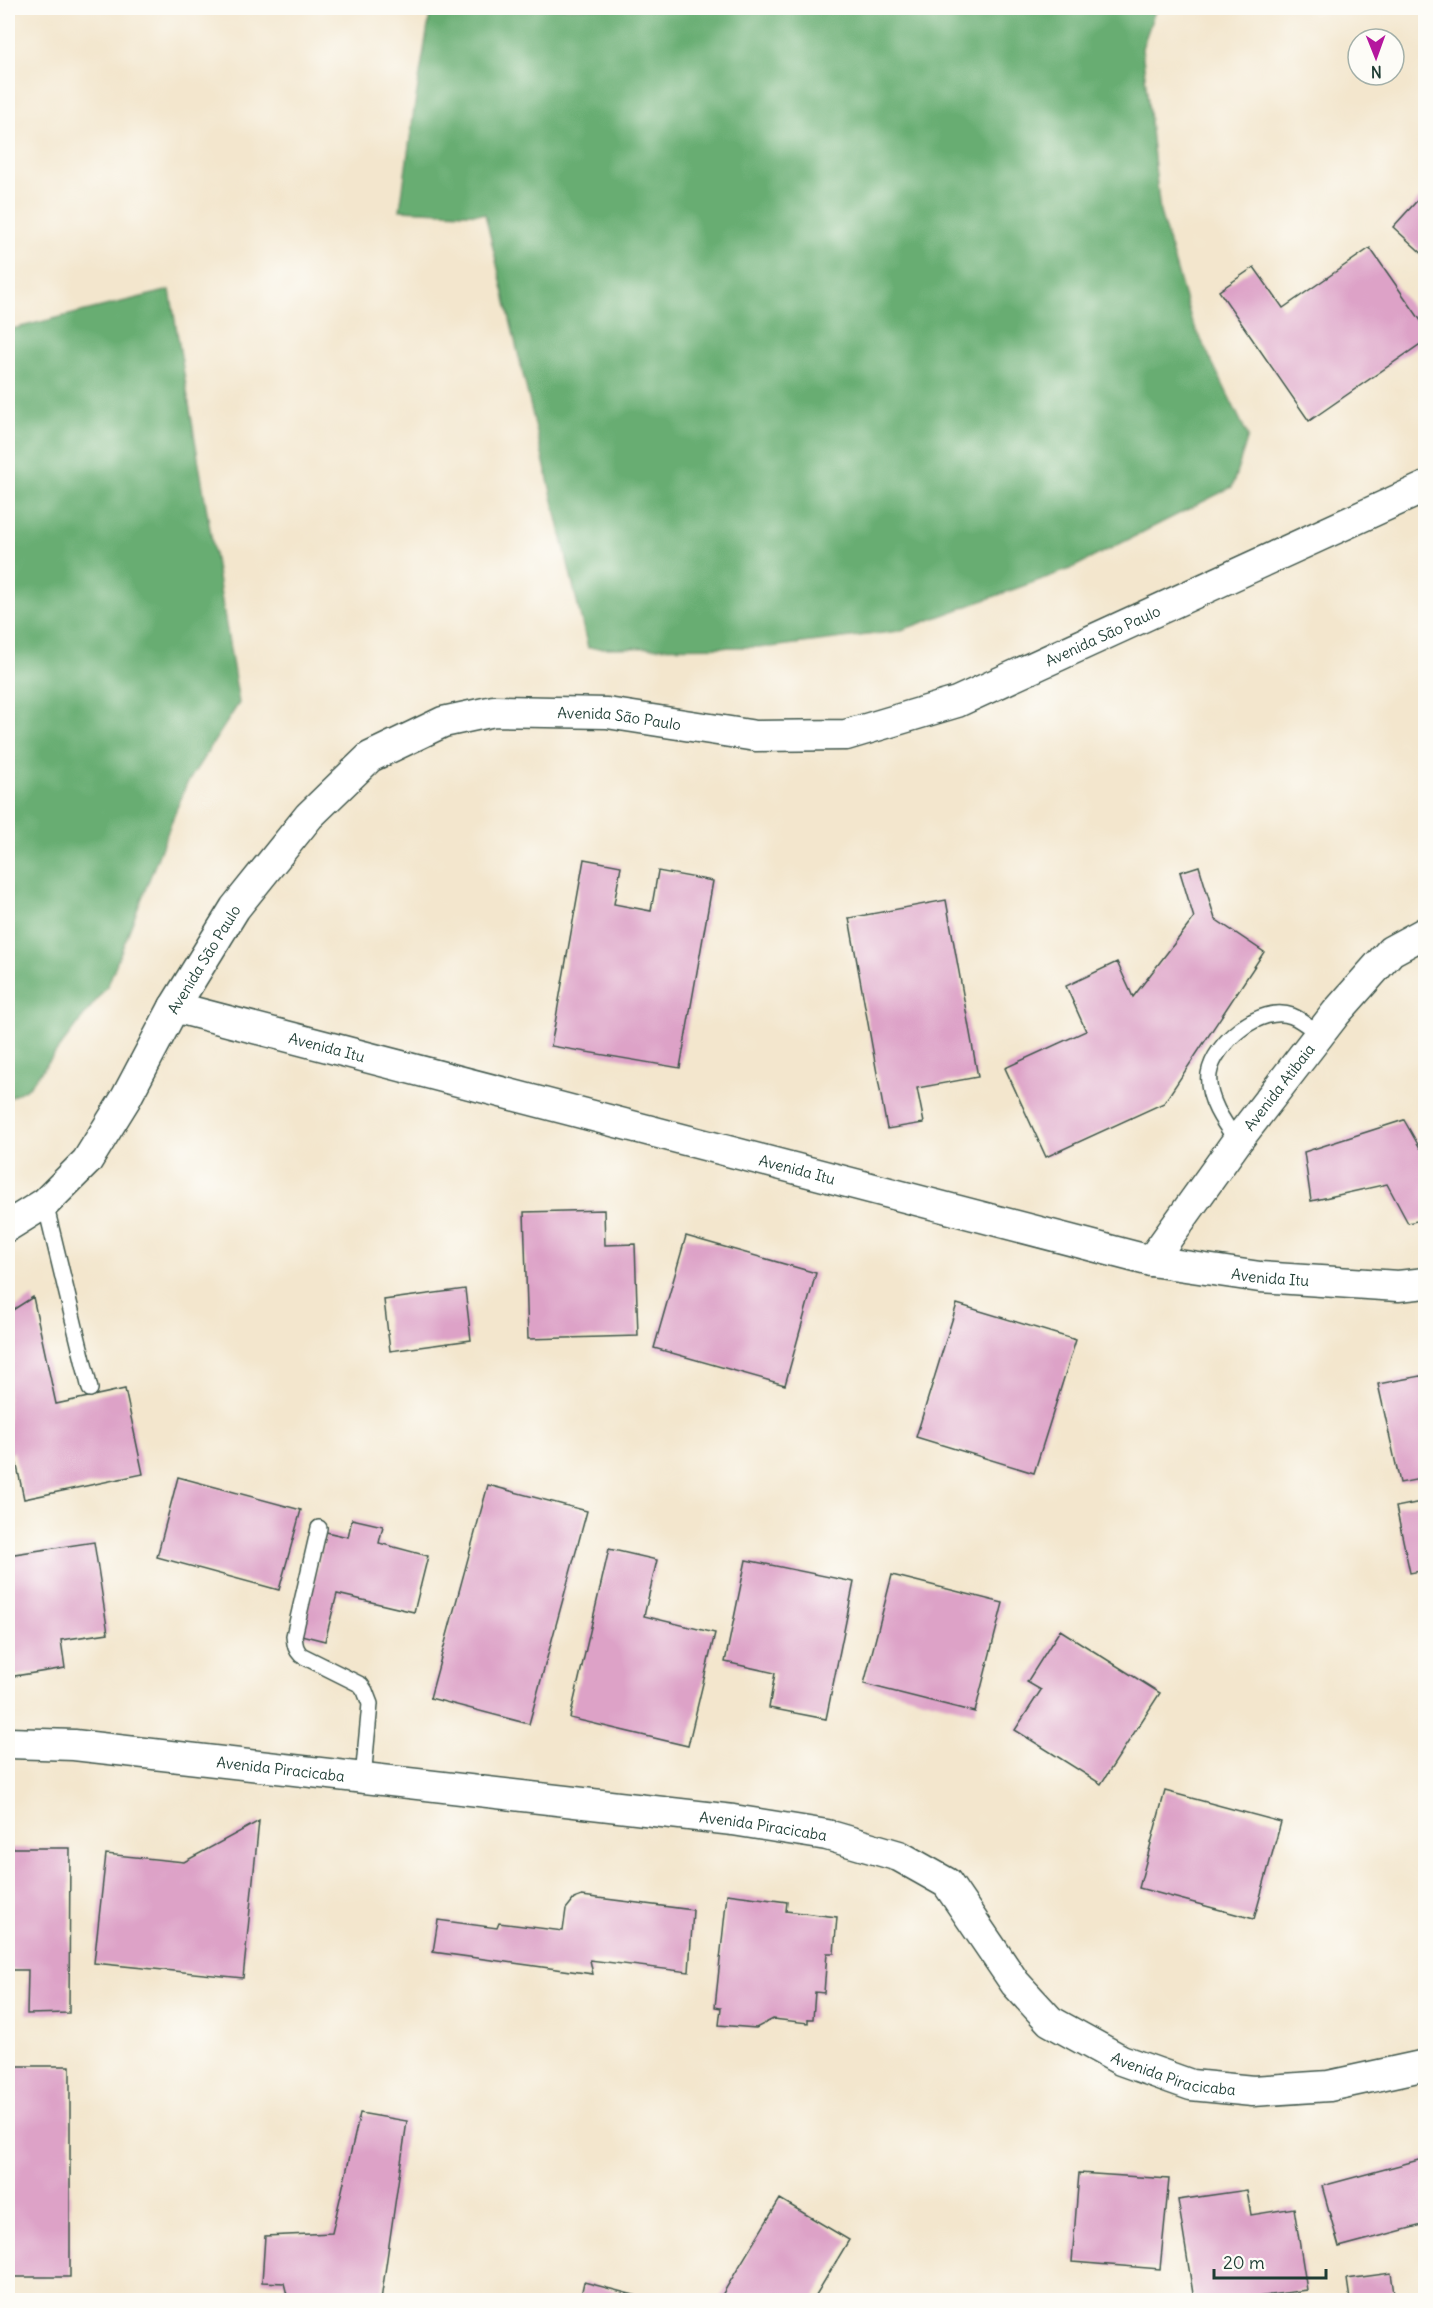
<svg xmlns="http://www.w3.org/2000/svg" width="1433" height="2308" viewBox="0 0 1433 2308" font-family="Delius,sans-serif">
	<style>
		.forest { fill: #68ad72; stroke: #447553; stroke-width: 1.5 }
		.building { fill: #dda2c7 }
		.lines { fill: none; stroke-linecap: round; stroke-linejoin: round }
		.service-casing { stroke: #3f564b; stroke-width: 18 }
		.minor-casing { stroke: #3f564b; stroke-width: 33 }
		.service { stroke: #fff; stroke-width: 15 }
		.minor { stroke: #fff; stroke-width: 30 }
		.labels { text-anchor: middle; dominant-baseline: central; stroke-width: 5; stroke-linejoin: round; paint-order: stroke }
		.street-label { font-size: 15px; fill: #1f3d34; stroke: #fdfcf7 }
	</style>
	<rect width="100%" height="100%" fill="#fdfcf7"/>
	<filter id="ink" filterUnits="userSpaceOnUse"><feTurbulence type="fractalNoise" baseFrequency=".0167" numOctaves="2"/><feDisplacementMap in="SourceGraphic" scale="12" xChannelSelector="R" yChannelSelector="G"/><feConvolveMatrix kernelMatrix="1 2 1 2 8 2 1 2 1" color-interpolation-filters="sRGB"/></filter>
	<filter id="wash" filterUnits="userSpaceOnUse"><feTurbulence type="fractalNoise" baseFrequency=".008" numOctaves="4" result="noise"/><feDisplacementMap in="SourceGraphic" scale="24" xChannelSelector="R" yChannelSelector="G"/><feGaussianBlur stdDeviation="1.35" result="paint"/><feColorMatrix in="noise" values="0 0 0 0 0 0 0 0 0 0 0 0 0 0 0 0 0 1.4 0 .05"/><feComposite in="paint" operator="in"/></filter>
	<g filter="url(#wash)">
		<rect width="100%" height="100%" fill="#f3e6cd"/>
		<path class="forest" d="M431 8H1156L1142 48 1160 212 1191 319 1248 436 1232 487 1070 569 899 631 771 647 588 648 485 214 400 210 414 110Z
			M170 290 239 703 186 785 108 985 29 1087 8 1099V330Z"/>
		<g id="blocks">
			<path class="building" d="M1426 191V257L1393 227Z
				M1370 248 1426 328V340L1309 421 1219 291 1254 267 1283 308Z
				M584 859 621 866 614 904 651 911 658 871 713 881 680 1068 551 1046Z
				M1199 866 1215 919 1264 952 1164 1103 1046 1157 1005 1068 1086 1031 1066 986 1117 962 1133 997 1194 918 1180 872Z
				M946 900 978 1077 917 1088 924 1123 887 1129 849 918Z
				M1404 1120 1420 1148 1426 1147V1219L1408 1223 1387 1184 1311 1201 1304 1152Z
				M604 1210 605 1245 635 1244 638 1336 528 1339 524 1212Z
				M686 1236 816 1273 785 1385 654 1348Z
				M465 1289 471 1340 390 1351 384 1300Z
				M33 1297 56 1404 125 1389 143 1474 24 1499 14 1452 8 1454V1313Z
				M957 1304 1076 1340 1034 1473 916 1437Z
				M1426 1375V1478L1400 1483 1378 1384Z
				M178 1477 301 1510 279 1590 157 1557Z
				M488 1485 587 1511 529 1724 430 1698Z
				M1426 1501V1570L1410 1573 1396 1507Z
				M352 1519 383 1526 379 1543 428 1556 414 1612 337 1594 325 1641 301 1635 326 1532 348 1537Z
				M94 1542 108 1633 61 1640 65 1668 8 1677V1555Z
				M609 1549 657 1560 644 1616 715 1633 688 1746 570 1718Z
				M746 1560 854 1582 826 1719 769 1708 775 1673 725 1662Z
				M892 1575 1003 1603 975 1712 864 1684Z
				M1060 1630 1160 1693 1101 1784 1015 1730 1041 1690 1027 1682Z
				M1165 1791 1281 1822 1254 1919 1139 1888Z
				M259 1821 243 1978 94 1963 106 1854 184 1862Z
				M8 1848H70L69 2013 27 2014 28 1970H8Z
				M727 1894 787 1902 786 1911 837 1917 834 1953H827L824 1993 815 1992 813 2019H808V2023L773 2019 756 2028 719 2025 721 2008 715 2007Z
				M582 1896 693 1910 689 1972 590 1960 593 1974 433 1952 438 1920 497 1928 499 1923 563 1931 566 1909 574 1899Z
				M8 2066H70V2277H8Z
				M360 2113 407 2121 381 2300 355 2297 346 2300 288 2299 284 2283 262 2282 265 2236 332 2233Z
				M1426 2158V2224L1339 2247 1322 2186Z
				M1079 2173 1169 2179 1160 2269 1072 2262Z
				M1247 2190 1251 2215 1294 2208 1307 2290 1235 2300H1194L1178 2200Z
				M780 2199 849 2240 813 2300H719Z
				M1391 2273 1395 2300H1350L1347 2279Z
				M584 2282 653 2300H580Z"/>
		</g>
	</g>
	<g filter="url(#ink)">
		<use href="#blocks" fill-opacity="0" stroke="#3f564b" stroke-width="1.5"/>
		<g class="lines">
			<defs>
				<path id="service" d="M1237 1141C1224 1123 1206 1098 1209 1074 1214 1043 1261 1004 1292 1016 1302 1020 1311 1028 1319 1034
					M45 1203 90 1389
					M319 1528 294 1636C295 1644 295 1649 301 1655L361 1685 365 1691 370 1704 363 1778"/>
				<g id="minor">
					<path id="s1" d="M174 1007 1151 1261 1260 1277 1398 1286 1426 1283"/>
					<path id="s2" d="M8 1226 45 1203 87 1161 126 1098 174 1007 235 908 309 816 370 757 443 722 494 711 607 713 756 736 846 735 957 702 1426 487"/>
					<path id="s3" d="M1151 1261 1237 1141 1336 1013 1391 951 1426 932"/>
					<path id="s4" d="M8 1743 74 1745 733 1820 827 1835 899 1856 947 1883 1015 1983 1050 2021 1121 2060 1191 2085 1253 2091 1329 2086 1426 2065"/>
				</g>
			</defs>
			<use href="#service" class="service-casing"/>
			<use href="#minor" class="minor-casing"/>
			<use href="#service" class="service"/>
			<use href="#minor" class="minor"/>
		</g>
	</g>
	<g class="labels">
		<g class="street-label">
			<text stroke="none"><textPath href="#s2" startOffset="1362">Avenida São Paulo</textPath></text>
			<text stroke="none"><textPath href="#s2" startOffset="858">Avenida São Paulo</textPath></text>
			<text stroke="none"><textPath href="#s2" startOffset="336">Avenida São Paulo</textPath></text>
			<text stroke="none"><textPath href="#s1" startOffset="158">Avenida Itu</textPath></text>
			<text stroke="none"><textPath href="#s3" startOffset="216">Avenida Atibaia</textPath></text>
			<text stroke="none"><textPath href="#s1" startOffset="644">Avenida Itu</textPath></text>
			<text stroke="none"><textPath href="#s1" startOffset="1130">Avenida Itu</textPath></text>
			<text stroke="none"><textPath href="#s4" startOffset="274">Avenida Piracicaba</textPath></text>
			<text stroke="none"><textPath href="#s4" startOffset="760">Avenida Piracicaba</textPath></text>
			<text stroke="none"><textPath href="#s4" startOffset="1263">Avenida Piracicaba</textPath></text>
		</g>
	</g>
	<rect width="1433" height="2308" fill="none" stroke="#fdfcf7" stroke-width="30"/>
	<g transform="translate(1376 57) rotate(179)"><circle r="28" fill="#fdfcf7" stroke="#a4b0a9" stroke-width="1.5"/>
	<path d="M0-4.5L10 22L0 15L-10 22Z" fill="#b5179e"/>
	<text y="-9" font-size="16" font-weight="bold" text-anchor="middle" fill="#1f3d34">N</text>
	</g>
	<path d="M1214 2269v9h112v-9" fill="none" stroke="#1f3d34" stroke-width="3"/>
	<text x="1223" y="2269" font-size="18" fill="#1f3d34" stroke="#fdfcf7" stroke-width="4.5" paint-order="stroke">20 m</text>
</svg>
